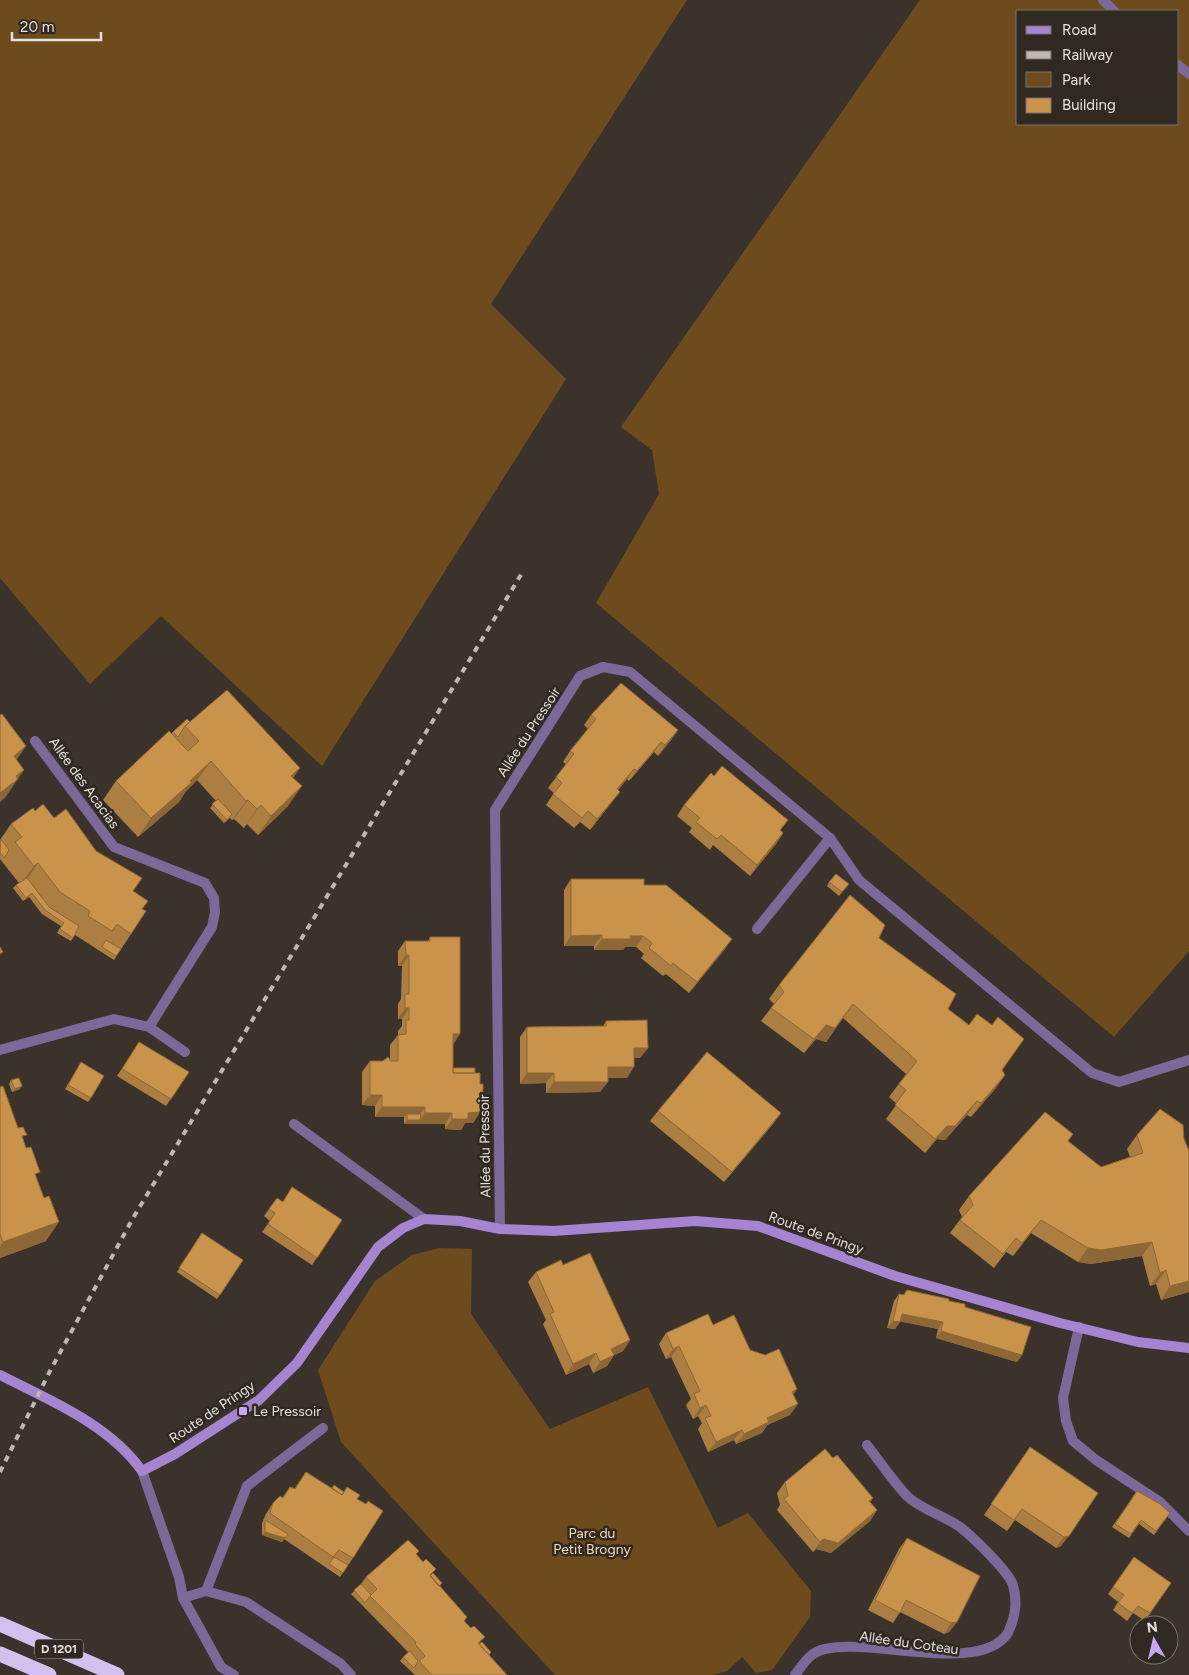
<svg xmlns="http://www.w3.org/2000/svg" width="1189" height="1675" viewBox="0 0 1189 1675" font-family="Figtree,sans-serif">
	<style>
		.green { fill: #6d4b1c; fill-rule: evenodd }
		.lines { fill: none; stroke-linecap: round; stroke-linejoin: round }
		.lane { stroke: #7d6999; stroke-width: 10 }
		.street { stroke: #7d6999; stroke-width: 10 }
		.secondary { stroke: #a584d1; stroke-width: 10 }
		.highway { stroke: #d3c0ef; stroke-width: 15 }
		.rail { stroke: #bdb8b2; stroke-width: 4; stroke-dasharray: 6 6; stroke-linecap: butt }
		.wall { fill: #ad7e41 }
		.shaded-wall { fill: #8d6735 }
		.building { fill: #c9934c; stroke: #8d6735 }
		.poi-dot { fill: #c5a6f0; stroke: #302921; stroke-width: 2 }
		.labels { text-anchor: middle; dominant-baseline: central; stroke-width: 5; stroke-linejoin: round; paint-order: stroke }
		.shield { fill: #302921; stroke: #afaaa4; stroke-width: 1 }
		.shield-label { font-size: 12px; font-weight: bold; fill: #e6e1dc }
		.street-label { font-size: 14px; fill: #e6e1dc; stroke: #302921 }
		.poi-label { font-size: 14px; fill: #e6e1dc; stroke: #302921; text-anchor: start }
		.park-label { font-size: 14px; fill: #f9dcb9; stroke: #302921 }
	</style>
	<rect width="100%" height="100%" fill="#3b332b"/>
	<path class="green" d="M0 0H687L491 304 566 379 322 766 161 616 90 684 0 578Z
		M920 0H1189V951L1114 1037 596 603 659 494 652 450 621 427ZM1018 11H1178V124H1018Z
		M439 1248 472 1249 471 1314 550 1429 648 1387 718 1528 748 1513 811 1591 810 1617 772 1670 756 1673 742 1657 727 1671 713 1675H555L341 1442 318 1370 375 1281 412 1255Z"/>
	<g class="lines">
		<path class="lane" d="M830 838 859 880 1092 1073 1119 1082 1189 1060
			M206 1591 247 1486 323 1428
			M183 1598 206 1591 246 1602 341 1664 351 1675"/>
		<path class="street" d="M1103 0 1114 11
			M1178 65 1189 74
			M35 741 114 847 205 883 214 898 215 912 212 927 149 1027
			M0 1050 114 1019 149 1027 185 1052
			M294 1124 424 1219
			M500 1229 495 810 580 676 603 667 630 672 830 838 757 929
			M1079 1327 1063 1398 1066 1421 1073 1441 1096 1460 1160 1502 1189 1531
			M142 1471 179 1577 183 1598 221 1667 234 1675
			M795 1675C804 1663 810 1652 825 1649 877 1638 980 1675 1008 1633 1015 1617 1018 1603 1013 1585 1008 1571 973 1537 960 1527 944 1515 921 1510 907 1496 893 1481 880 1462 867 1445"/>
		<path class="secondary" d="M0 1375C49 1400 109 1424 142 1471L175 1454 259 1400 297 1363 378 1247 403 1228 424 1219 460 1221 500 1229 554 1231 695 1221 758 1226 895 1276 1060 1323 1138 1342 1189 1348"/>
		<path class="highway" d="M0 1624 117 1675
			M0 1654 49 1675"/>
		<path class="rail" d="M0 1472 50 1371 133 1218 522 573"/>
	</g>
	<path class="wall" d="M591 715 678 730 671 740 658 756 654 752 629 781 627 779 618 790 612 802 590 830 580 822 574 828 546 805 554 793 548 788 566 764 563 762 570 751 588 729 584 725Z
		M190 722 293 778 288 806 258 835 247 824 244 828 234 819 232 820 230 818 224 823 210 808 216 801 197 780 186 791 179 802 138 837 103 800 116 781 173 732Z
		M684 805 780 831 783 833 776 844 750 876 713 845 710 850 689 832 692 828 677 816Z
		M35 811 54 818 96 851 133 891 142 909 131 934 114 960 75 935 71 941 57 933 61 926 42 914 29 897 23 901 13 888 16 885 19 883 0 859V840L11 824Z
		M571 879 644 885 725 949 689 993 666 974 663 976 641 958 644 954 636 947H625L623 950H594V946H564V890Z
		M829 882 849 884 839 896 827 886Z
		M430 937 453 1045V1068L475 1073 480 1096V1112L473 1123H465L461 1130 445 1129V1124H404V1117H375V1106L362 1105V1072L370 1061H390V1045L398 1035V1031L402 1026V1019H398V1004L401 999 402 966H398V951L405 941H428Z
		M879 938 948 1009 1005 1075 995 1089 971 1117 967 1115 945 1140 937 1139 925 1153 886 1119 897 1104 889 1097 906 1074 843 1018 826 1042 816 1039 804 1053 761 1021 774 1004 769 999 779 985Z
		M606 1021 648 1048 640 1058H634L627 1078H608L600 1092 546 1093V1083L520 1084V1037L527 1027 603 1026Z
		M139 1042 189 1072 166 1106 117 1076Z
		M79 1066 91 1098 88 1102 65 1089Z
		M11 1080 20 1089 12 1092 9 1084Z
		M0 1087 23 1140 36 1177 46 1241 0 1258Z
		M658 1111 781 1113 773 1124 724 1182 650 1121Z
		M1137 1135 1184 1139 1189 1151V1292L1161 1300 1156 1284 1150 1286 1142 1256 1091 1264 1078 1262 1031 1233 1013 1256 1006 1252 994 1268 950 1233 962 1217 959 1210 969 1196 1068 1142 1101 1167 1130 1157 1127 1149Z
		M292 1187 342 1220 312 1265 262 1232 270 1221 264 1216 277 1198 283 1202Z
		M202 1233 243 1260 217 1299 177 1272Z
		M563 1265 630 1340 623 1351 614 1355 607 1366 593 1373 589 1364 566 1375 543 1324 546 1320 528 1282 536 1272Z
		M907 1290 949 1301 965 1307 1022 1355 1017 1362 936 1338 938 1329 900 1321 895 1329 887 1328 894 1301 899 1294 903 1295Z
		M713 1325 750 1350 793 1395 790 1415 767 1425 762 1433 736 1444 734 1440 708 1452 698 1429 702 1423 698 1416 693 1419 686 1405 691 1399 671 1357 666 1359 659 1344 666 1333Z
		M1030 1447 1098 1493 1061 1546 1056 1548 1015 1520 1007 1531 984 1515Z
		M833 1458 873 1498 870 1502 877 1510 870 1521 831 1553 816 1549 813 1552 777 1510 780 1505 777 1493 785 1482Z
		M306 1472 332 1488 344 1492 357 1499 353 1558 340 1577 284 1539 282 1542 262 1535V1523L266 1514 273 1503 282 1498 290 1487 294 1489Z
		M1137 1491 1170 1513 1154 1535 1139 1524 1129 1538 1112 1527Z
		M907 1538 957 1622 949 1632 944 1634 900 1612 893 1623 868 1610 899 1549Z
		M416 1555 432 1575 442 1583 440 1586 489 1655 507 1675H415L400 1661 403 1657 408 1652 363 1606 351 1594 361 1584 366 1577Z
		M1134 1557 1171 1583 1145 1621 1133 1613 1127 1621 1113 1610 1118 1602 1108 1594Z"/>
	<path class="shaded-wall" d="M678 730 671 740 658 756 665 745Z
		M661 742 654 752 629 781 637 771Z
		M26 746 13 765 14 756Z
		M211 761 197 780 186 791 179 802 138 837 151 818Z
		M300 768 287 787 291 776Z
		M634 769 627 779 610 800 617 789Z
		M24 770 5 798 0 802V793L16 776Z
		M302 786 288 806 258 835 271 816Z
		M620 792 612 802 590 830 597 819Z
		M248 800 234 819 232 820 246 801Z
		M261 805 247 824 244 828 257 809Z
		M783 833 776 844 750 876 757 865Z
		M38 863 25 882 20 885 34 866Z
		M602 935 594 946H564L571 936Z
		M630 936H643L636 947H625L623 950H594L602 939Z
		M732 939 725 949 689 993 697 982Z
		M406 955H409L402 966H398Z
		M853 1004 826 1042 816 1039 804 1053 814 1039 826 1025Z
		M405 1008H409L402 1019H398Z
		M453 1034H460L453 1045Z
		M634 1048H648L640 1058H627Z
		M608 1067H634L627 1078H600Z
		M527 1073H554L546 1083 520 1084Z
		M1005 1075 995 1089 971 1117 981 1103Z
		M554 1082H608L600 1092 546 1093Z
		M22 1086 20 1089 12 1092 15 1089Z
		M370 1095H382L375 1106 362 1105Z
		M977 1101 967 1115 945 1140 937 1139 925 1153 935 1139 947 1126Z
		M382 1107H425L418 1117 407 1114 404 1117H375Z
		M480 1112 473 1123H465L461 1130 445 1129 452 1119 468 1113Z
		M425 1113H452L445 1124H404L407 1120H420Z
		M781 1113 773 1124 724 1182 732 1172Z
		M1041 1220 1031 1233 1013 1256 1022 1243Z
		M59 1222 46 1241 0 1258V1247L3 1242Z
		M1152 1242 1142 1256 1091 1264 1078 1262 1088 1248Z
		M1166 1270 1156 1284 1150 1286 1160 1273Z
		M1189 1281V1292L1161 1300 1170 1286Z
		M902 1314 943 1322 938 1329 897 1321Z
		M893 1321 900 1322 895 1329 887 1328Z
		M941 1331 1022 1355 1017 1362 936 1338Z
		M630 1340 623 1351 604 1360 611 1349Z
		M679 1346 671 1357 666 1359 673 1349Z
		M596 1353 589 1364 566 1375 573 1364Z
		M614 1355 607 1366 593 1373 600 1362Z
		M797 1389 790 1400 792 1392Z
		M798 1404 790 1415 767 1425 762 1433 736 1444 744 1434 767 1418Z
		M706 1405 698 1416 693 1419 700 1408Z
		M742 1430 734 1440 708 1452 716 1442Z
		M877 1510 870 1521 831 1553 816 1549 813 1552 820 1542 823 1539Z
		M265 1532 285 1538 282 1542 262 1535Z
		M1069 1536 1061 1546 1056 1548 1064 1537Z
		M957 1622 949 1632 944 1634 951 1623Z"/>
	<path class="building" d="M621 683 678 730 665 745 661 742 637 771 634 769 617 789 620 792 597 819 588 811 582 818 553 794 562 783 556 777 574 754 570 751 596 719 591 715Z
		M227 690 300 768 291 776 302 786 271 816 261 805 257 809 248 800 246 801 211 761 190 781 192 782 151 818 116 781 169 731 188 751 199 741 185 726Z
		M2 714 26 746 14 756 24 770 16 776 18 779 0 793V715Z
		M187 719 190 722 185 726 178 737 173 732Z
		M722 766 788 820 780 830 783 833 757 865 721 835 717 839 696 822 700 818 684 805 711 773 714 776Z
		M218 799 232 814 227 820 212 804Z
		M43 804 54 818 66 809 96 851 142 878 133 891 148 901 142 909 146 911 131 934 117 924 112 931 88 916 90 911 60 892 38 863 34 866 15 842 22 837 11 824 33 808 35 811Z
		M1 839 9 850 4 858 0 852Z
		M836 874 849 884 842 892 829 882Z
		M27 878 49 907 79 926 73 938 60 929 64 923 45 910 32 893 26 898 16 885Z
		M571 879H644V885H666L732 939 697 982 673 963 671 966 649 948 652 943 643 936H630L631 939H602V935L571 936Z
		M850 895 885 925 879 938 956 994 948 1009 969 1025 977 1014 992 1025 998 1017 1024 1039 1002 1070 1005 1075 981 1103 977 1101 955 1126H947L935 1139 895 1105 906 1090 899 1084 917 1061 853 1004 835 1028 826 1025 814 1039 771 1008 784 992 779 985Z
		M430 937H460V1034H453V1073H480V1084H483V1092H480V1112L468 1113V1119H452V1113H425V1107H382V1095H370V1061H383L388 1057 391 1061H398V1035L406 1034V1020H409V1008H405V994H409V955H406L405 941H430Z
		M106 940 121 949 116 956 102 947Z
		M0 947 3 952 0 954Z
		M647 1020 648 1048H634V1067H608V1082H554V1073H527V1027L606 1026V1021Z
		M139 1042 189 1072 171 1099 122 1069Z
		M707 1052 781 1113 732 1172 658 1111Z
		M81 1062 104 1076 91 1098 68 1085Z
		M453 1068H475V1073H453Z
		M19 1078 22 1086 15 1089 11 1080Z
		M3 1086 18 1128 23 1127 27 1135 22 1136 26 1148 31 1147 40 1172 35 1174 44 1198 49 1196 59 1222 3 1242 0 1234V1087Z
		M1160 1109 1183 1125 1184 1139 1189 1151V1281L1170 1286 1166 1270 1160 1273 1152 1242 1101 1250 1088 1248 1041 1220 1022 1243 1016 1238 1003 1254 960 1220 973 1205 969 1196 1045 1112 1073 1134 1068 1141 1101 1167 1143 1153 1137 1135Z
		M407 1114H421L420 1120H407Z
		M292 1187 342 1220 317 1258 268 1224 275 1213 269 1209 277 1198 283 1202Z
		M202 1233 243 1260 220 1295 179 1268Z
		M590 1253 630 1340 611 1349 614 1355 600 1362 596 1353 573 1364 550 1314 554 1312 536 1272 561 1260 563 1265Z
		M907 1290 949 1299V1301L965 1304V1307L1031 1327 1022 1355 941 1331 943 1322 902 1314 900 1322 893 1321 899 1294 904 1295Z
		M708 1314 713 1325 734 1315 750 1350 765 1355 779 1349 797 1389 792 1392 798 1404 767 1418 769 1422 744 1434 742 1430 716 1442 705 1418 711 1416 706 1405 700 1408 694 1394 700 1391 679 1346 673 1349 666 1333Z
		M1030 1447 1098 1493 1069 1536 1064 1537 1022 1509 1014 1520 991 1504Z
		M825 1449 833 1458 837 1455 873 1498 869 1501 877 1510 838 1543 823 1539 820 1542 784 1499 788 1496 785 1482Z
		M306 1472 342 1495 347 1487 360 1495 357 1499 366 1504 368 1501 383 1511 353 1558 339 1550 333 1557 270 1513 273 1503 280 1496 283 1498 290 1487 295 1489Z
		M334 1485 344 1492 342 1495 332 1488Z
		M1137 1491 1160 1504 1170 1513 1156 1531 1141 1520 1131 1534 1115 1524Z
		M265 1520 288 1534 285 1538 265 1532Z
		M907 1538 980 1576 957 1622 951 1623 906 1600 900 1613 875 1600Z
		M408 1540 419 1551 416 1554 423 1562 426 1559 436 1569 430 1575 467 1617 464 1621 471 1628 474 1626 485 1637 478 1643 507 1675H432L419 1661 425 1656 415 1644 416 1642 370 1596 377 1589 366 1577Z
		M334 1557 348 1565 343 1573 329 1564Z
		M1134 1557 1171 1583 1150 1613 1138 1606 1132 1613 1118 1603 1124 1595 1113 1587Z
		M433 1573 442 1583 439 1586 430 1576Z
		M361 1584 371 1595 365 1603 354 1590Z
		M482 1642 491 1652 489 1655 479 1644Z
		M410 1651 418 1661 414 1668 403 1657Z"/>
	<rect class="poi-dot" x="238" y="1406" width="10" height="10" rx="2.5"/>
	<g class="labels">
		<rect class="shield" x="35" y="1639.5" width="48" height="19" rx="4"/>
		<g class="shield-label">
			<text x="59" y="1649">D 1201</text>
		</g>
		<g class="street-label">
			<text transform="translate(529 732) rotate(-57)">Allée du Pressoir</text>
			<text transform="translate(84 783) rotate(54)">Allée des Acacias</text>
			<text transform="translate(485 1146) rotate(-91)">Allée du Pressoir</text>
			<text transform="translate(816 1233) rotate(20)">Route de Pringy</text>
			<text transform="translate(212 1412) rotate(-34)">Route de Pringy</text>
			<text transform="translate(909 1643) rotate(8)">Allée du Coteau</text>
		</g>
		<g class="poi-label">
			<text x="253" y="1411">Le Pressoir</text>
		</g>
		<g class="park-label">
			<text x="592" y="1533">Parc du<tspan x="592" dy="16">Petit Brogny</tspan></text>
		</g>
	</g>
	<rect x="1016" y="10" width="162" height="115" fill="#302921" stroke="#79736c"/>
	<rect x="1026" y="26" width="25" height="8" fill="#a584d1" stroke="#79736c"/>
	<text x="1062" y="35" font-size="15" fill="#e6e1dc">Road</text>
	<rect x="1026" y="51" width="25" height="8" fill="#bdb8b2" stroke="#79736c"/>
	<text x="1062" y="60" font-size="15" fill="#e6e1dc">Railway</text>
	<rect x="1026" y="72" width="25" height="15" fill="#6d4b1c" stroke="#79736c"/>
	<text x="1062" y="85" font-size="15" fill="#e6e1dc">Park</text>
	<rect x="1026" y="98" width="25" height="15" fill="#c9934c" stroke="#79736c"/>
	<text x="1062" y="110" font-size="15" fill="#e6e1dc">Building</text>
	<g transform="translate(1154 1640) rotate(352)"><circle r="24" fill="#302921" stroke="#79736c"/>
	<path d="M0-4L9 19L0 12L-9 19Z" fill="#c5a6f0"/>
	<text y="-8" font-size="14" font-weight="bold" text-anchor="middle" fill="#e6e1dc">N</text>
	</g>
	<path d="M12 32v8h89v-8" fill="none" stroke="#e6e1dc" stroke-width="2.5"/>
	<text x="20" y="32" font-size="15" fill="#e6e1dc" stroke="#302921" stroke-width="4" paint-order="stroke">20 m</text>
</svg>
